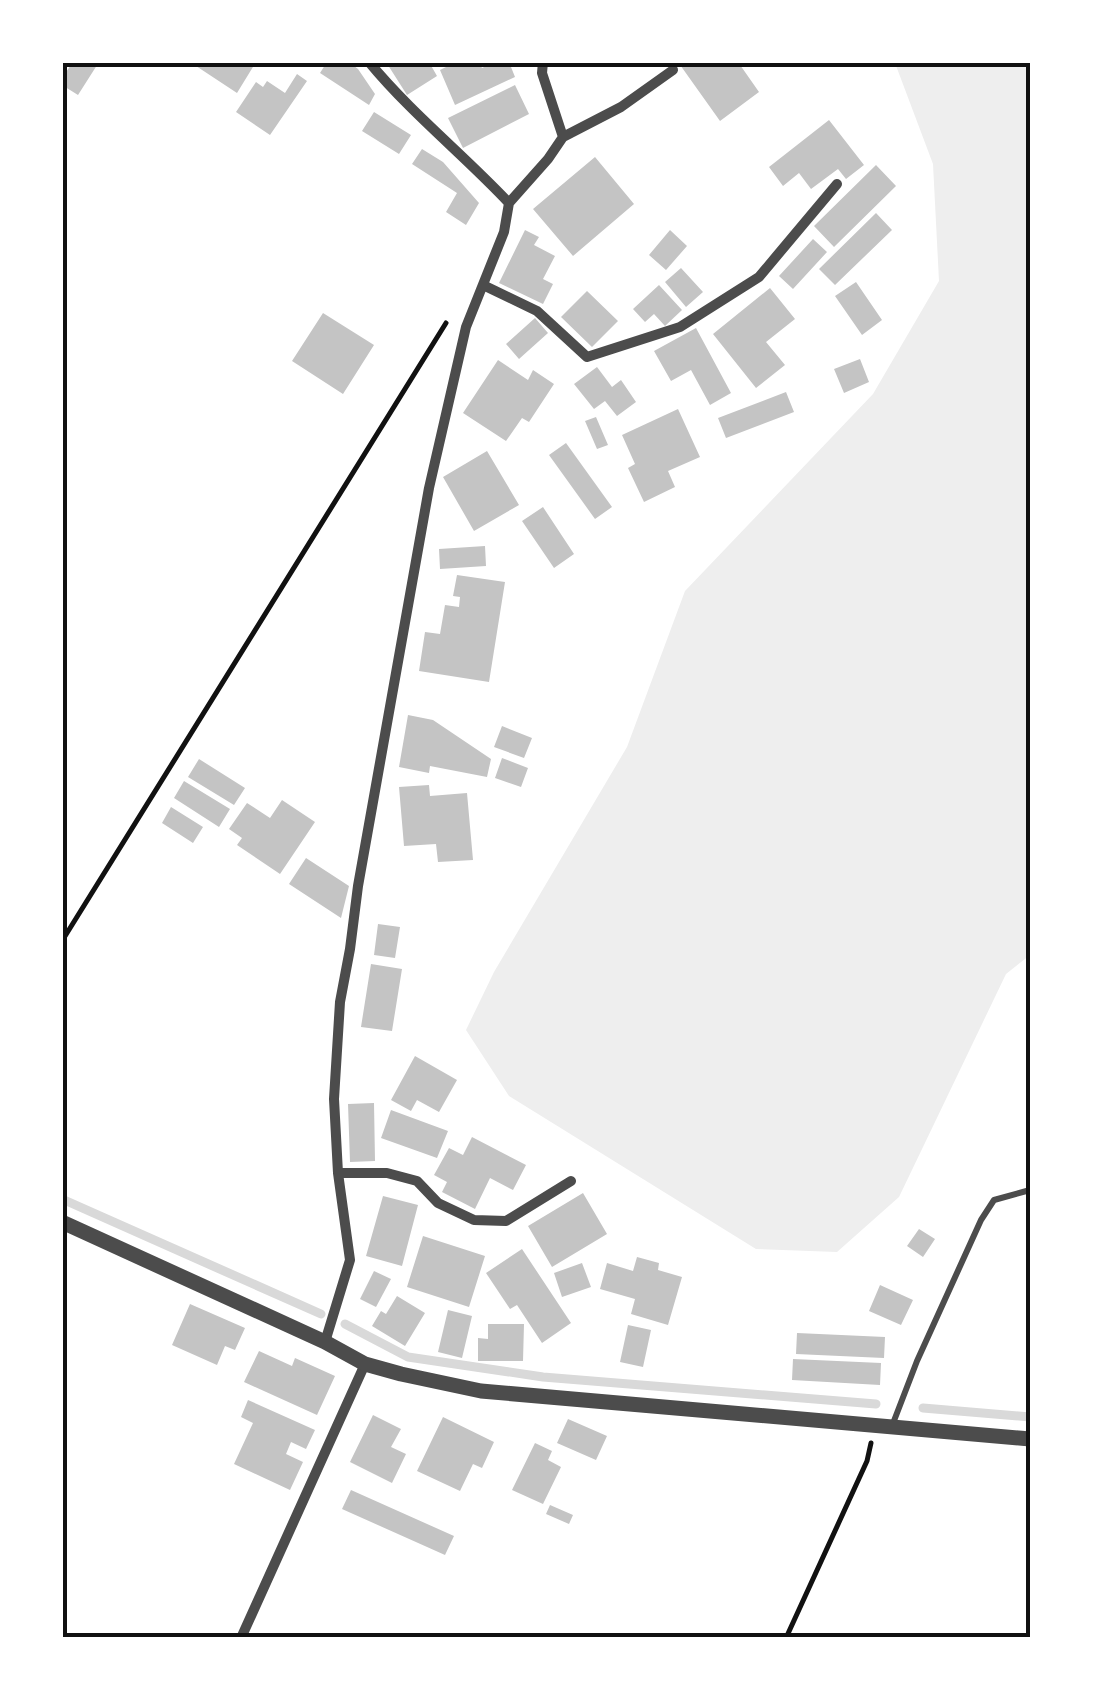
<svg xmlns="http://www.w3.org/2000/svg" width="1093" height="1700" viewBox="0 0 1093 1700" font-family="Literata,serif">
	<style>
		.green { fill: #eee }
		.lines { fill: none; stroke-linecap: round; stroke-linejoin: round }
		.stream { stroke: #d9d9d9; stroke-width: 9 }
		.building { fill: #c4c4c4 }
		.path { stroke: #111; stroke-width: 5 }
		.service { stroke: #4c4c4c; stroke-width: 6 }
		.minor { stroke: #4c4c4c; stroke-width: 10 }
		.tertiary { stroke: #4c4c4c; stroke-width: 15 }
		.neatline { fill: none; stroke: #111; stroke-width: 4 }
	</style>
	<rect width="100%" height="100%" fill="#fff"/>
	<path class="green" d="M895 63H1030V955L1006 974 899 1197 837 1252 756 1249 509 1096 466 1030 494 972 627 747 685 591 873 394 939 281 933 164Z"/>
	<g class="lines">
		<path class="stream" d="M62 1199 321 1314
			M345 1324 408 1357 543 1377 876 1404
			M923 1408 1030 1417"/>
	</g>
	<path class="building" d="M73 62H99L78 95 62 85V78Z
		M190 62H256L237 93Z
		M327 62H349L358 69 375 94 369 105 320 73Z
		M386 62H429L437 76 407 95Z
		M456 62H479L482 68 495 62H509L515 77 455 105 440 70Z
		M678 62H738L759 92 720 121Z
		M297 74 307 81 270 135 236 112 256 82 263 87 267 81 285 93Z
		M515 85 529 114 463 148 448 118Z
		M374 112 411 135 399 154 362 131Z
		M829 120 864 165 846 179 838 169 811 189 799 173 783 186 769 167Z
		M422 149 443 162 479 203 466 225 446 212 457 193 412 164Z
		M595 157 634 204 573 256 533 209Z
		M876 165 896 186 834 247 814 226Z
		M876 213 892 230 835 285 819 269Z
		M525 230 539 237 534 245 555 256 543 279 553 284 543 304 499 283Z
		M670 230 687 246 666 270 649 255Z
		M813 239 827 252 793 289 779 276Z
		M681 268 703 292 686 307 665 282Z
		M856 282 882 320 862 335 835 296Z
		M659 285 682 310 665 326 654 314 645 322 633 309Z
		M770 288 795 319 766 342 785 365 756 388 713 334Z
		M587 291 618 321 592 347 561 317Z
		M323 313 374 345 343 394 292 361Z
		M535 318 548 333 519 359 506 344Z
		M696 328 731 393 710 405 691 370 671 381 654 351Z
		M860 359 869 382 844 393 834 369Z
		M498 360 528 380 533 370 554 384 529 422 522 418 506 441 463 413Z
		M597 367 612 387 621 380 636 402 617 416 605 401 594 409 574 384Z
		M786 392 794 412 726 438 718 418Z
		M678 409 700 457 668 471 675 487 644 502 628 468 635 464 622 435Z
		M596 417 608 445 597 449 585 421Z
		M566 443 612 507 595 519 549 455Z
		M487 451 519 505 474 531 443 477Z
		M543 507 574 554 554 568 522 521Z
		M485 546 486 566 440 569 439 549Z
		M457 575 505 582 489 682 419 671 425 632 440 634 445 605 459 607 460 597 453 596Z
		M408 715 433 720 491 759 487 777 430 766 429 773 399 767Z
		M502 726 532 738 524 758 494 747Z
		M502 758 528 768 521 787 495 778Z
		M199 759 245 788 234 805 188 777Z
		M184 781 230 809 219 827 174 798Z
		M429 785 430 796 467 793 473 860 438 862 436 844 404 846 399 787Z
		M282 800 315 822 280 874 237 845 242 838 229 829 247 803 270 818Z
		M171 807 203 827 193 843 162 823Z
		M306 858 349 886 341 918 289 884Z
		M378 924 400 927 395 958 374 955Z
		M371 964 402 969 392 1031 361 1027Z
		M415 1056 457 1080 439 1112 417 1100 411 1111 391 1100Z
		M374 1103 375 1161 350 1162 348 1104Z
		M391 1110 448 1131 437 1158 381 1138Z
		M472 1137 526 1165 513 1190 490 1178 475 1209 442 1192 447 1182 434 1175 449 1148 463 1155Z
		M583 1193 607 1234 552 1267 528 1226Z
		M383 1196 418 1205 402 1266 366 1256Z
		M919 1229 935 1239 923 1257 907 1246Z
		M423 1236 485 1256 469 1307 407 1287Z
		M522 1249 571 1323 542 1343 517 1305 510 1309 486 1273Z
		M637 1257 659 1263 658 1270 682 1277 668 1325 631 1314 635 1299 600 1289 607 1263 633 1271Z
		M582 1263 591 1287 562 1297 554 1273Z
		M374 1271 391 1279 376 1307 360 1299Z
		M880 1285 913 1300 901 1325 869 1311Z
		M397 1296 425 1313 405 1346 372 1326 381 1311 386 1314Z
		M190 1304 245 1328 235 1350 225 1346 217 1365 172 1345Z
		M448 1310 472 1316 462 1358 438 1352Z
		M488 1324H524L523 1361H478V1338L488 1339Z
		M628 1325 651 1330 643 1367 620 1362Z
		M797 1333 885 1337 884 1358 796 1354Z
		M259 1351 292 1366 295 1358 335 1376 317 1415 244 1382Z
		M793 1359 881 1363 880 1385 792 1380Z
		M248 1400 315 1430 306 1449 291 1442 286 1454 303 1462 290 1490 234 1464 253 1423 241 1417Z
		M373 1415 401 1429 391 1447 406 1454 392 1483 350 1462Z
		M443 1417 494 1442 482 1468 473 1464 460 1491 417 1471Z
		M568 1419 607 1436 596 1460 557 1443Z
		M535 1443 552 1451 548 1460 561 1467 543 1504 512 1490Z
		M351 1490 454 1536 445 1555 342 1509Z
		M550 1505 573 1515 569 1524 546 1514Z"/>
	<g class="lines">
		<path class="path" d="M62 941 446 323
			M786 1638 867 1461 871 1443"/>
		<path class="service" d="M892 1426 917 1361 981 1220 994 1200 1030 1190"/>
		<path class="minor" d="M543 62 542 73 563 137
			M509 203 548 159 563 137 621 107 673 70
			M483 285 537 311 587 357 680 327 759 277 837 184
			M338 1173H387L417 1181 438 1203 474 1220 506 1221 571 1181
			M325 1342 350 1260 338 1173 334 1099 340 1002 350 949 358 886 429 488 466 327 504 232 509 203C464 155 412 114 369 62
			M241 1638 365 1364"/>
		<path class="tertiary" d="M62 1222 325 1342 365 1364 401 1374 481 1391 1030 1439"/>
	</g>
	<rect width="1093" height="1700" fill="none" stroke="#ffffff" stroke-width="130"/>
	<rect x="65" y="65" width="963" height="1570" class="neatline"/>
</svg>
